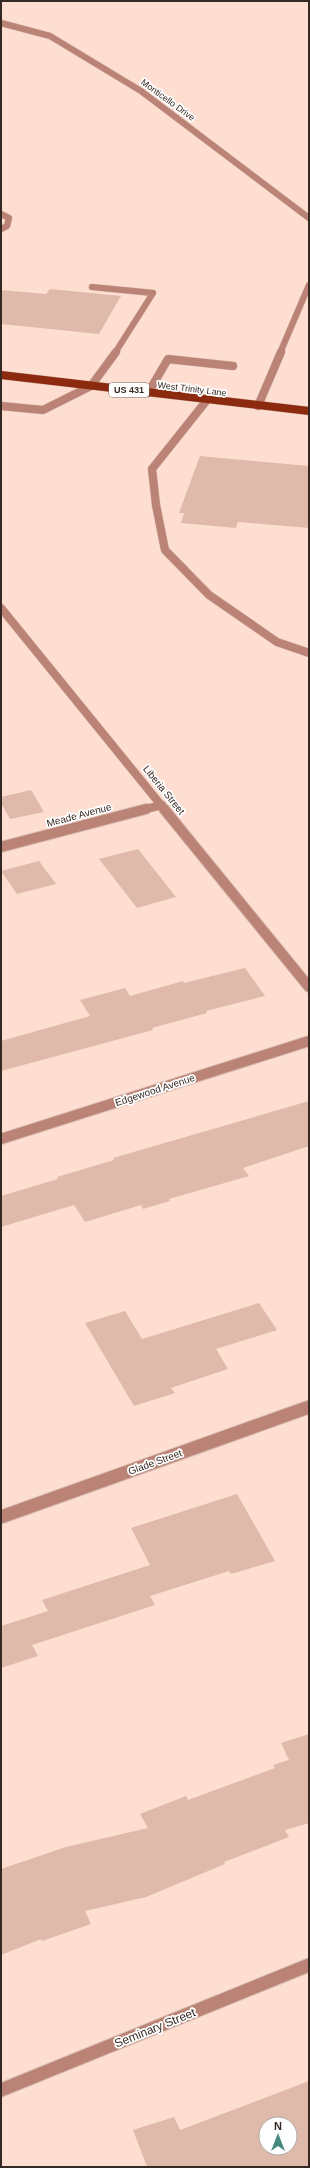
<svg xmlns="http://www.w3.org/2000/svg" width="310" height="2168" viewBox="0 0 310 2168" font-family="Helvetica,sans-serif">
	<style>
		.building { fill: #dfbaaa; fill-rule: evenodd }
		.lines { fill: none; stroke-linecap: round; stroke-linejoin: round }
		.service-far1-casing { stroke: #d9bdb2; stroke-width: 7 }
		.service-casing { stroke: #d9bdb2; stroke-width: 9 }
		.minor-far2-casing { stroke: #d9bdb2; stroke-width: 9 }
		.minor-far1-casing { stroke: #d9bdb2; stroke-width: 12 }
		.minor-casing { stroke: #d9bdb2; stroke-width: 15 }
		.tertiary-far1-casing { stroke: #d9bdb2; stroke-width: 7 }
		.tertiary-casing { stroke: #d9bdb2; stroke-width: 9 }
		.primary-casing { stroke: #d9bdb2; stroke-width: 9 }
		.service-far1 { stroke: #bb8375; stroke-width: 6 }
		.service { stroke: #bb8375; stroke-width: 8 }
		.minor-far2 { stroke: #bb8375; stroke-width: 8 }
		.minor-far1 { stroke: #bb8375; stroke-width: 10 }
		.minor { stroke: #bb8375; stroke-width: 13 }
		.tertiary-far1 { stroke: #bb8375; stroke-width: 6 }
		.tertiary { stroke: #bb8375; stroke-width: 8 }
		.primary { stroke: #8c2a0f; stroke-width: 8 }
		.labels { text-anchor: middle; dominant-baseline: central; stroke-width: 3.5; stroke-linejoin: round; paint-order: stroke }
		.far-street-label { font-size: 9px; fill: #362822; stroke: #fff }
		.shield { fill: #fff; stroke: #726864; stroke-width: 1 }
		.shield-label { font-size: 9px; font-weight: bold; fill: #362822 }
		.street-label { font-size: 10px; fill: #362822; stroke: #fff }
		.near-street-label { font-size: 12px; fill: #362822; stroke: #fff }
	</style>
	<rect width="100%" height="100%" fill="#fdded1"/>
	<path class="building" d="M50 289 121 296 99 334 1 324V290L46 294Z
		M200 456 309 466V528L238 522 236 528 181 523 184 513H179Z
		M31 790 44 812 10 819 1 803V797Z
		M138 849 176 897 137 908 99 859Z
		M39 861 56 884 17 894 1 871Z
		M245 968 265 996 206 1011 207 1013 152 1028 153 1030 1 1071V1041L90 1016 80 1000 125 988 130 996 183 981 184 983Z
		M309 1101V1146L243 1168 249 1176 169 1199 170 1201 143 1209 141 1205 85 1222 74 1205 1 1227V1196L58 1179 57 1177 114 1160 113 1158Z
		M259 1303 277 1330 216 1349 228 1369 171 1388 175 1393 134 1406 85 1323 125 1311 142 1339Z
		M237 1494 275 1561 231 1574 229 1571 150 1596 155 1605 32 1645 38 1656 1 1668V1626L48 1611 42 1600 150 1565 131 1528Z
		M309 1734V1823L285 1830 289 1837 224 1862 225 1864 146 1897 85 1911 91 1924 42 1941 41 1939 1 1955V1869L66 1847 148 1828 140 1814 186 1796 188 1800 275 1768 273 1765 289 1760 281 1743Z
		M309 2081V2167H147L133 2130 174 2117 180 2130ZM266 2124H290V2148H266Z"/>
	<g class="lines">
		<defs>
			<path id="service-far1" d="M1 214 9 218 7 226 1 229
				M92 287 153 293 115 353"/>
			<path id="service" d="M148 393 168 359 233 366
				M207 400 152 469 156 505 165 550 209 595 277 642 309 653
				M1 406 43 410 91 386 116 352"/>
			<path id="minor-far2" d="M1 608 165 810
				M142 810 162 805"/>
			<path id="minor-far1" d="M164 809 309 987
				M1 847 146 809
				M1 1139 309 1041"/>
			<path id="minor" d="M1 1517 309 1407
				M1 2090 309 1965"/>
			<path id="tertiary-far1" d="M1 23 50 36 141 91 309 218
				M280 353 309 285"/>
			<path id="tertiary" d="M258 406 281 352"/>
			<path id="primary" d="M1 375 309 411"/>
		</defs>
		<use href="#service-far1" class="service-far1-casing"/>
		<use href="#service" class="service-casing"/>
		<use href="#minor-far2" class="minor-far2-casing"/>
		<use href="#minor-far1" class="minor-far1-casing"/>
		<use href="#minor" class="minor-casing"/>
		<use href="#tertiary-far1" class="tertiary-far1-casing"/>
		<use href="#tertiary" class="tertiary-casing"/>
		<use href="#primary" class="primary-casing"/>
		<use href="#service-far1" class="service-far1"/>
		<use href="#service" class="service"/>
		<use href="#minor-far2" class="minor-far2"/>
		<use href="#minor-far1" class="minor-far1"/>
		<use href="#minor" class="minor"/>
		<use href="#tertiary-far1" class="tertiary-far1"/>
		<use href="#tertiary" class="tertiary"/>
		<use href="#primary" class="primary"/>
	</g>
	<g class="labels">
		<g class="far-street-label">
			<text transform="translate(168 100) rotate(36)">Monticello Drive</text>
			<text transform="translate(192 389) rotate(7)">West Trinity Lane</text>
		</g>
		<rect class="shield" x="109" y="383" width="40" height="14" rx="3"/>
		<g class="shield-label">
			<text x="129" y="390">US 431</text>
		</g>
		<g class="street-label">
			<text transform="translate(164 790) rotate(51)">Liberia Street</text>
			<text transform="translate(79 815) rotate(-15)">Meade Avenue</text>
			<text transform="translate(155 1090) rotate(-18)">Edgewood Avenue</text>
			<text transform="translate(155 1462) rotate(-20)">Glade Street</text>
		</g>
		<g class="near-street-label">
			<text transform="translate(155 2028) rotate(-22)">Seminary Street</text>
		</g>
	</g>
	<rect width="310" height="2168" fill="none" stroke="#362822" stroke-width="4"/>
	<g transform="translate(278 2136)"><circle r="19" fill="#ffffff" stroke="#afa9a7"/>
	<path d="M0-3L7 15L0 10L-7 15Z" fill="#43897f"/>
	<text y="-6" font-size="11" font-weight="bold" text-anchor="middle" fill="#362822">N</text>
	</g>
</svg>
